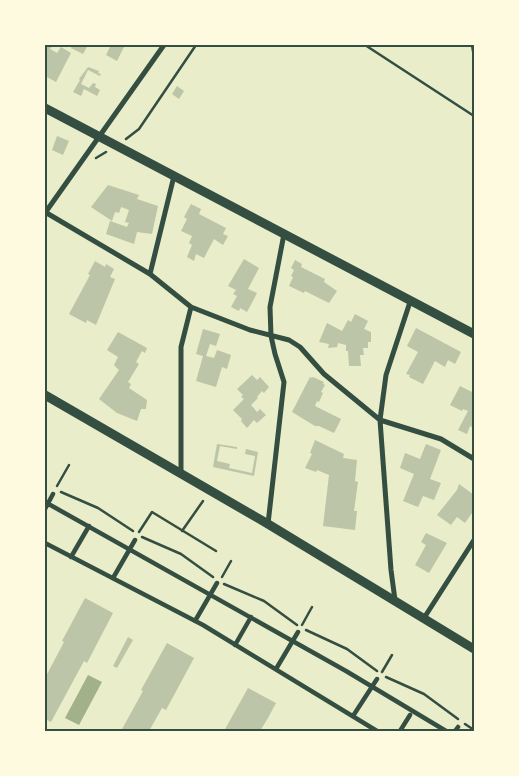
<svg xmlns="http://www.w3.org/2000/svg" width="519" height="776" viewBox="0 0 519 776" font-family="'Exo 2',sans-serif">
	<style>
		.water { fill: #a3b18a }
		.building { fill: #bcc5a7 }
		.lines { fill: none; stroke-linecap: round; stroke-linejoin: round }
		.path { stroke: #344e41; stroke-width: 2.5 }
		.pedestrian { stroke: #344e41; stroke-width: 4.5 }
		.minor { stroke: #344e41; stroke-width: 5 }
		.tertiary { stroke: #344e41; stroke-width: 9 }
		.neatline { fill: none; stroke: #344e41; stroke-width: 2 }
	</style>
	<rect width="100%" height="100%" fill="#e9edc9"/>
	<path class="water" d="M88 675 102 682 79 725 65 718Z"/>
	<path class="building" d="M45 45H53L50 49 57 53 61 47 71 53 56 82 45 76 47 73H45Z
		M73 45 77 46 88 45 83 54 71 48Z
		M111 45H125L117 61 106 55Z
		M88 67 99 71 98 73 101 74 100 76 88 70 81 84 89 88 93 83 96 84 95 87 100 90 97 96 84 89 81 96 73 92 80 80 79 79Z
		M177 86 184 91 179 99 172 94Z
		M57 136 69 141 63 155 52 150Z
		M108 185 139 195 137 199 158 206 152 234 137 232 134 244 106 234 110 221 127 227 129 223 125 222 129 210 121 207 119 213 115 212 112 221 91 207Z
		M191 204 201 209 199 214 226 228 223 234 228 236 223 245 214 239 204 258 196 254 194 261 187 257 192 245 189 243 192 236 181 231 187 219 184 217Z
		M244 259 259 268 248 289 257 293 247 312 240 308 239 311 231 307 237 296 233 294 236 290 228 286Z
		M295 260 302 264 301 267 325 279 324 282 337 291 329 303 305 291 304 293 289 286 293 277 291 276 294 270 291 268Z
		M95 261 105 267 106 264 114 269 110 277 115 279 96 325 87 320 86 323 69 314 90 275 88 274Z
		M355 314 368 321 364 329 371 332V342H368V348H363L364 355H360L361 366H349L348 351H346V345L338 343 337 347 328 348 329 344 319 342 327 323 342 331 348 320 351 322Z
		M416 328 461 352 455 364 448 360 445 367 435 361 423 384 409 377 410 375 406 374 418 352 407 346Z
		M203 329 220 334 216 346 210 344 206 356 214 358 217 350 231 355 227 369 222 367 216 387 196 381 203 356 196 354Z
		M118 332 147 348 145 353 142 351 136 362 139 364 128 382 131 384 129 388 147 400 146 409H141L137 421 117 413 99 399 119 370 114 365 118 357 107 350Z
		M252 375 257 380 260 377 269 387 264 393 262 391 257 397 258 398 251 405 257 412 260 409 266 415 257 423 254 420 247 428 241 421 242 419 233 410 244 399 241 397 243 395 237 389Z
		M310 377 312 378 313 377 324 382 323 384 325 385 321 392 323 393 319 402 317 401 315 406 341 419 334 433 319 426H315L292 412Z
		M460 386 472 392 474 388V428L470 426 467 434 458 430 468 411 463 409 462 411 450 405Z
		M315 440 344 454 343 458 357 460 355 481 358 482 354 511H357L355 530 323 526 329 475 317 470 316 472 305 468 312 454 310 453Z
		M217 444 237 447V449L220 446 217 461 230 464 229 468 252 473 255 456 245 454 246 449 258 452 254 476 213 467Z
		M426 444 441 450 430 479 441 483 434 500 423 496 418 507 403 501 414 474 400 468 405 453 420 459Z
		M459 484 474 495V510L465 523 457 517 451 525 437 515 457 490Z
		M426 533 447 543 429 573 415 565 426 545 421 542Z
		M85 598 113 613 87 663 84 661 51 722 45 719V678L64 642 62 641Z
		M128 637 133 640 117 668 113 666Z
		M167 643 194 658 166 710 162 708 149 731H121L143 691 141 690Z
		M248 688 276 703 268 718 260 731H224Z"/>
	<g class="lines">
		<path class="path" d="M365 45 474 116
			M472 45 474 57
			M126 139 139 129 196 45
			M96 158 106 152
			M57 486 69 465
			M61 492 98 508 133 531
			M182 531 203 501
			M139 532 152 512 216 551
			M142 537 181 554 213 577
			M222 577 231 561
			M224 584 264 601 297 625
			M302 625 312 607
			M306 630 347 649 377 671
			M382 672 392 655
			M386 677 424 694 458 719
			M465 724 474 730"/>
		<path class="pedestrian" d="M45 502 346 671 446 731
			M45 509 53 494
			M45 543 203 625 377 731
			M71 557 89 526
			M113 578 135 540
			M195 621 217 583
			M235 645 251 617
			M276 669 298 632
			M353 716 377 679
			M400 731 410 715
			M455 731 458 727"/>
		<path class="minor" d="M45 212 150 274 191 307 250 330 289 340 300 347 324 374 380 420 441 439 474 459
			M45 213 164 45
			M150 274 174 176
			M181 473V347L191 307
			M268 524 284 382 275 354 271 336 270 307 284 234
			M395 600 391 570 380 420 386 375 410 302
			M424 618 474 540"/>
		<path class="tertiary" d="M45 108 474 334
			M45 395 268 524 474 649"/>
	</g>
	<rect width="519" height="776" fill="none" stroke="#fefae0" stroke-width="92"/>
	<rect x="46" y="46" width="427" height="684" class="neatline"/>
</svg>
